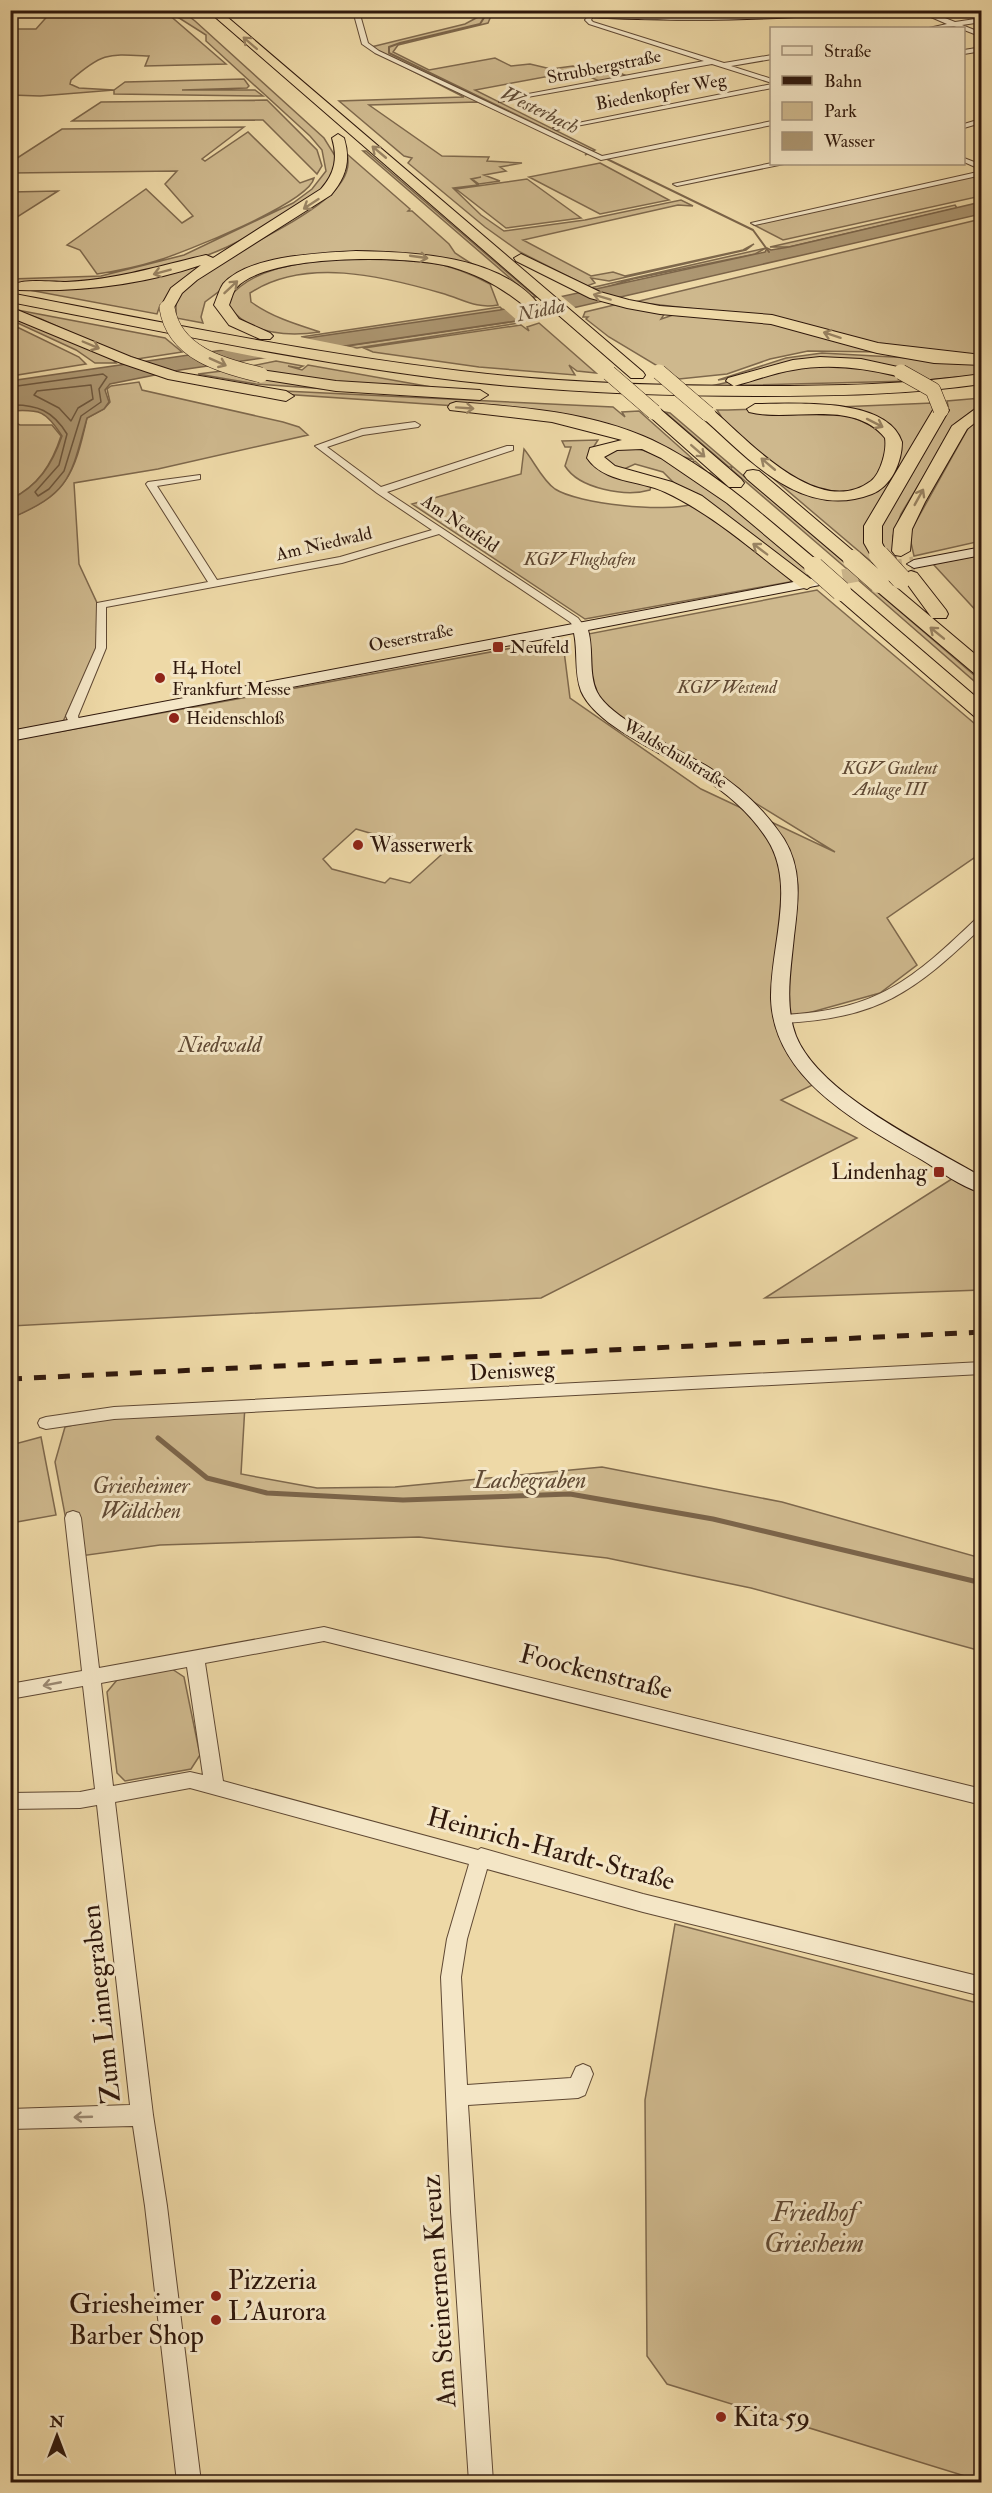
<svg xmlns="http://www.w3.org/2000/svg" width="992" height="2493" viewBox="0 0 992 2493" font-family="'IM FELL Double Pica',serif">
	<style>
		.green { fill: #ceb88d; stroke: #7e684c; stroke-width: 1.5; fill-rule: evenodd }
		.water { fill: #ad9772; stroke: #7b6449; stroke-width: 1.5 }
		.pier { fill: #eed9a7 }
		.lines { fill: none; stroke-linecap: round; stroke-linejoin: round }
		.shore { stroke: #6e583f; stroke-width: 1.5 }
		.stream-far1 { stroke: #7b6449; stroke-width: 2 }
		.stream { stroke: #7b6449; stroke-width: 5 }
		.secondary-tunnel { stroke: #c8b288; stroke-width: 15; stroke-dasharray: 15 8; stroke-linecap: butt }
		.street-casing { stroke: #5f4833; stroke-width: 2 }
		.secondary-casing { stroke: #2f180c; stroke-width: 2 }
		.highway-casing { stroke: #2f180c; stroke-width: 2 }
		.street { fill: #f4e6c6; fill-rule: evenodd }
		.secondary { fill: #f4e6c6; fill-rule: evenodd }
		.highway { fill: #eed9a7; fill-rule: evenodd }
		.rail { stroke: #2f180c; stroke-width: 5; stroke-dasharray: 12 12; stroke-linecap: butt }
		.highway-bridge-far1-casing { stroke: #2f180c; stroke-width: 16; stroke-linecap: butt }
		.highway-bridge-casing { stroke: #2f180c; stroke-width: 21; stroke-linecap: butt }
		.highway-bridge-far1 { stroke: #eed9a7; stroke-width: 15 }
		.highway-bridge { stroke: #eed9a7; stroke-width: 20 }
		.oneway { stroke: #988261 }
		.oneway2 { stroke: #9b8972 }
		.poi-dot { fill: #8f2418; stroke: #f4e6c6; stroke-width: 2 }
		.labels { text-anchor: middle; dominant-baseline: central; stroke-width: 6; stroke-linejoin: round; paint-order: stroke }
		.far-street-label { font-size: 18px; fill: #2f180c; stroke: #f4e6c6 }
		.far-park-label { font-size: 18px; font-style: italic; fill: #5f4833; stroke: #f4e6c6 }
		.far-poi-label { font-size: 18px; fill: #2f180c; stroke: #f4e6c6; text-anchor: start }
		.far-water-label { font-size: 20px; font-style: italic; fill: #614b35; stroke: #f4e6c6 }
		.poi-label { font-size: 22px; fill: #2f180c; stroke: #f4e6c6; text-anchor: start }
		.park-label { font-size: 22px; font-style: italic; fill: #5f4833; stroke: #f4e6c6 }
		.street-label { font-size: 22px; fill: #2f180c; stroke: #f4e6c6 }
		.water-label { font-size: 24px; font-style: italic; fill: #614b35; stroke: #f4e6c6 }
		.near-street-label { font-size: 27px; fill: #2f180c; stroke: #f4e6c6 }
		.near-park-label { font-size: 27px; font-style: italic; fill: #5f4833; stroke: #f4e6c6 }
		.near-poi-label { font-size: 27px; fill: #2f180c; stroke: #f4e6c6; text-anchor: start }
	</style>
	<rect width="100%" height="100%" fill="#eed9a7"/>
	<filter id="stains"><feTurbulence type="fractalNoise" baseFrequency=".00333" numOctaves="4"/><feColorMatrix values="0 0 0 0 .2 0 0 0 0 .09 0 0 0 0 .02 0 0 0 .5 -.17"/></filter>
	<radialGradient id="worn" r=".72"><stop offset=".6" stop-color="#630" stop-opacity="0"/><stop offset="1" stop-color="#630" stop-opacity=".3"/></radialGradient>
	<path class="green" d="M147 10 168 14 226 64 145 66 149 56C108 54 103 52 71 80L70 84 79 88 114 90 125 82 244 79 249 86 247 88 182 90H255L263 96 114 94V90L40 96 11 95V29H36L52 11Z
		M168 11H182L195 21 324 138 337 159 330 184C296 206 263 230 227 247 161 277 82 286 11 283V279L101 276 184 255 293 203 312 189 326 171 322 150 310 136 206 41V35Z
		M477 11H486L491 16 488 23 398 45 393 52 429 70 495 58 511 66 530 64 551 69 573 66 594 75 615 71 627 76 599 81 577 71 475 90 595 150 585 155 588 152 478 102 369 105 442 156 489 157 487 161 522 163 500 167 506 171 484 175 500 181 479 184 472 179 481 177 471 179 478 185 453 188 481 215 504 231 585 220 681 200 693 206 678 205 523 240 591 276 613 272 625 276 743 250 754 244 746 250 609 281 591 278 595 283 587 286 520 252 485 227 408 163 412 158 404 156 339 101 464 97 373 51 371 47 465 24 478 17Z
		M267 100 317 150 322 166 317 174 263 120 72 121 101 102Z
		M244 127 202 159 205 161 248 132 300 183 314 178C309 203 183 253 156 261 137 267 117 271 97 274L80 250 67 245 146 189 182 223 193 216 165 184 177 171 11 173V162L62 129Z
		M363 151H366L536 297H532Z
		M347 154 410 209 408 211H412L449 244 455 253 472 264 470 266 459 263 317 256 233 281 205 302 201 317 203 323 176 318C177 309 174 304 178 297 205 251 363 211 347 154Z
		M600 163 669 200 600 214 529 177Z
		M981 174V196L783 240 754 225Z
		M527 179 581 218 506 228 456 189Z
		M58 191 11 221V192Z
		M955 205 957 208 789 247H770Z
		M981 219V357L924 353 851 338 789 320 635 302Z
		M766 248 755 254 633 279 597 290 590 288Z
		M353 256C406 258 442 258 490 284L498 305C475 309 463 299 441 293 382 276 305 257 250 293L251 302C272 317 295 324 320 332 286 337 250 334 228 306V299C254 264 312 262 353 256Z
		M217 257 160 305 157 314 13 287 44 288 165 274Z
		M614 305 665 313 661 319 673 315 770 322 884 352 808 351 770 359 727 374 679 379 609 337 586 319 588 317H583L585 312Z
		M500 307 503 310 343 335 311 339 301 337Z
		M12 309 165 338 182 352 137 359 116 353 41 319Z
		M10 314 112 359 116 363H95L76 350 11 320Z
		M516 321 519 323 357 348 347 346Z
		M539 323 596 373 577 371 569 365 575 375 479 367 373 352 364 348 521 325 529 331 527 327Z
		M17 327 79 357 86 364 11 376V346Z
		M822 353 981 362V375L929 380 846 360 718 380 786 358Z
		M276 361 303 366 299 368 288 366 302 370 308 365 454 391 294 378 246 367Z
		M829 364 883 370 911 381 711 386 778 371Z
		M222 371 327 389 256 384 198 374Z
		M139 382 142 390 283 422 299 427 308 435 158 469 74 483 79 564 98 605V648L58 732 539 643H563L570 698 701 789 835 852 726 785 614 722 591 699 583 635 817 590 981 729V853L887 918 917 965 880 993 783 1020 823 1080 781 1100 857 1138 541 1298 11 1326V518C67 494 74 476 87 418L104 409 110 402 107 389 111 386ZM356 829 442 854 441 855 410 883 390 878 385 883 332 869 323 859Z
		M284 391 613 407 625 417 622 412 639 411 694 460 684 457 690 463 695 461 706 471H704L706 474 710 473 755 513 644 441 500 409 282 394Z
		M981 398V404L956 423 901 514 893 536 896 559 890 561 877 533 943 415 949 411 947 401Z
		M932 403 933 413 867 526 874 564 697 414 797 490 868 493 896 435 838 407Z
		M717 410C772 411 848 397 889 440L877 479C869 483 860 490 851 492 803 502 758 449 724 421Z
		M665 412 670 413 851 568 847 569 731 469 732 467H729Z
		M981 414V541L914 556 909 534 971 423Z
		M11 421 20 425H52L61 436C52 464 38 486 11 499Z
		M598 440 589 454V461L598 468 651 486 650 490C626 497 579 489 565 466L571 447H565L562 441Z
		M627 446C685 456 761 530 807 568L811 575 802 576 679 488 663 472 635 464 622 470 608 466 602 454Z
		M524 449C534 461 542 480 555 489 578 504 666 513 692 504L795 581 585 619 412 504 521 474Z
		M981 555V616L933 564Z
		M861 578 981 681V687L857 579Z
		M958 1175 981 1190V1290L765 1298Z
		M157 1405H245L241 1474 317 1488 395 1487 602 1467 782 1502 981 1558V1651L751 1588 607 1558 419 1537 160 1545 73 1557 55 1462 65 1427Z
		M41 1437 56 1515 11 1523V1445Z
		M172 1669 184 1677 200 1755 191 1769 125 1781 117 1773 107 1692 117 1680Z
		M675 1924 981 2004V2481L667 2384 647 2356 645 2100Z"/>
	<path class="water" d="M981 202V214L516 321 180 370 110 384 105 390 109 402 104 409 87 418C71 476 71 493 11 518V499C38 486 52 465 62 436 46 411 40 409 11 411L10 381 500 310 765 252 767 248 771 250 789 247Z"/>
	<path class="pier" d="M560 295 578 310 520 323 502 307Z
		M300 337 355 348 273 360 217 349Z"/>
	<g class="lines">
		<path class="shore" d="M91 385 93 399 78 408 71 421 59 408 34 395 37 391Z
			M10 387 103 374 107 377 99 389 101 402 81 416 64 471 49 489 38 496 35 492 59 465 67 434C53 411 37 404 10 405"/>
		<path class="stream-far1" d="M480 10 485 16 480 24 400 43 389 47V53L753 230 769 252"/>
		<path class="stream" d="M158 1438 207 1478 267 1493 403 1500 570 1494 713 1519 982 1583"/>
		<path class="secondary-tunnel" d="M820 581 914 564"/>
		<defs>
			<path id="street" d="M915 10H925L955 22 982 18V22L962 25 982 33V37L954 26 929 28 947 24Z
				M353 11H359L368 43 379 51 602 156 772 121V125L601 160 375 53 362 44Z
				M590 14 593 16 591 20 593 22 724 63 772 55V59L731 66 772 79V83L712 64 499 102 501 99 704 61 589 24 585 20Z
				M982 47V51L964 54V50Z
				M772 84V88L556 130 553 128Z
				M974 121 982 123V128L974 125 964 128V124Z
				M964 158 982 165V170L964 162Z
				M772 163 784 164 677 186 673 184Z
				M982 171V175L755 225 751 223Z
				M415 422 420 425 418 427 363 435 327 447 381 487 507 446H513V450L387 492 578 618 584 626 583 628H575L570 622 439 534 342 563 106 607V648L78 716 80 723 74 726 70 725 66 716 96 648 97 603 208 582 146 484 148 482 200 475V479L157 486 217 580 340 557 432 530 377 493 315 446 362 429Z
				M982 916V927C914 992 880 1018 783 1023L776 1019 783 1015C878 1010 912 980 978 917Z
				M982 1362V1374L114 1419 46 1429 40 1427 38 1423 40 1419 46 1417 114 1407Z
				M73 1511 79 1513 81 1518 99 1668 324 1627 982 1789V1805L324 1641 205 1663 223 1781 478 1850 481 1848 643 1894 982 1977V1996L643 1912 487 1869 467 1939 461 1977 467 2085 571 2078 576 2067 583 2064 590 2067 593 2074 585 2095 578 2098 468 2105 493 2482H469L451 2212 441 1977 447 1939 469 1864 190 1788 115 1802 153 2115 167 2206 201 2482H177L145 2206 133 2126 10 2129V2109L130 2105 97 1805 80 1808 10 1809V1793L80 1792 95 1789 83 1686 10 1699V1684L82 1671 65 1518 67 1513ZM187 1667 203 1775 190 1772 113 1786 101 1683Z"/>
			<path id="secondary" d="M278 10H366L362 13Z
				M536 10 690 15 845 10C822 23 560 23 536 10Z
				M982 547V555L914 568 907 564 914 560Z
				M820 577 825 578V584L588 630C594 650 588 673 597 692 610 719 682 751 710 768 739 786 765 810 784 839 803 870 798 903 794 936 791 968 784 1005 796 1036 820 1095 928 1145 982 1177V1193C961 1187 940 1171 922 1160 860 1124 774 1080 771 999 770 947 797 885 767 839 750 813 727 793 701 777 668 755 597 728 581 691 574 673 578 651 574 633L10 741V731Z"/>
			<path id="highway" d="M207 10H219L643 372 645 375 643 378H631Z
				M338 134 344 138C351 161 346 177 331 195L197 280 182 293 172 311H162L160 308 171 288 201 265C142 285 81 292 19 290L12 286C19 278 53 282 66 282 115 280 159 266 206 255L213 258 321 189C335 173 338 158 332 138Z
				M356 251C414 252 501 255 540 306L533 310 528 309C506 290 480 275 452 267 409 255 267 253 236 288 233 292 231 300 229 305L239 319 270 333 273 336 270 339H260L229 325 214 305C217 298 219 290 223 284 248 255 321 253 356 251Z
				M521 254 600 292 629 300 660 306 772 315 878 343 982 355V365L934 363 877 353 771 324 660 314 627 308 590 298 516 261 514 258Z
				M10 293C160 322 310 353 461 371 559 383 658 386 756 386 831 386 906 385 982 374V384C906 395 831 396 756 396 658 396 559 392 461 381 310 363 160 331 10 302Z
				M10 307 131 357 177 372 286 391 294 396 286 401 168 379 121 363 10 317Z
				M820 357 861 359 907 369 909 372 901 377C866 368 829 363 793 370 773 373 754 381 734 386L726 381 728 378 793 360Z
				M261 370 336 381 480 390 488 395 480 400 336 391 255 378 253 375Z
				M456 402C522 407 591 412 652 440 715 470 767 519 820 563L823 567 820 571H808L727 503 661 458 642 449 617 450 604 457 615 466 672 482 702 496 816 583 807 589 800 587C757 554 714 515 665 492 639 480 604 483 587 458L590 448 622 440 552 422 450 410 448 407 450 404Z
				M755 404C792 404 887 396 902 442 902 462 891 487 872 494 802 521 749 459 702 417L700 414 702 411H714C749 441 819 520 871 481 881 473 887 450 885 438 853 398 790 423 749 412L747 409Z
				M982 404V417L967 429 925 502 912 529 910 551 901 556 895 555 892 551 894 529 952 426Z
				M941 405 949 410 882 526V543L888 555 885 559H873L864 543V526L933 410Z
				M654 407 660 409 741 479 744 483 741 487H729L648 415 646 412 648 409Z
				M753 470 759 471 859 556 862 560 859 564H847L747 479 744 475 747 471Z
				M911 571 917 573 946 610 948 614 946 618H932L905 581 902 577 905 573Z
				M879 577 886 579 982 660V676L975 674 872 587 870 583Z
				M841 585 848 587 982 702V719L975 717 834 595 832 591Z"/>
		</defs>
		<use href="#street" class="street-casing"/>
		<use href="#secondary" class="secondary-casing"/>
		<use href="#highway" class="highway-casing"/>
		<use href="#street" class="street"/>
		<use href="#secondary" class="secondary"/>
		<use href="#highway" class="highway"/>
		<path class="rail" d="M10 1379 982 1332"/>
		<defs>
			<path id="highway-bridge-far1" d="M167 308C174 353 222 366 261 375
				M659 372 708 414
				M901 372 933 390 941 410
				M609 373 654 412"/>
			<path id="highway-bridge" d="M879 555 901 579
				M853 560 879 583
				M814 567 841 591"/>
		</defs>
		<use href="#highway-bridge-far1" class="highway-bridge-far1-casing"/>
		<use href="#highway-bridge" class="highway-bridge-casing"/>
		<use href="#highway-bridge-far1" class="highway-bridge-far1"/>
		<use href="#highway-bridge" class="highway-bridge"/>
	</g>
	<defs><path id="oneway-shaft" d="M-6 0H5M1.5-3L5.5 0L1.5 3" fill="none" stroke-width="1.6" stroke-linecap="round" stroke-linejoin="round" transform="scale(1.5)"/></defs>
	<g class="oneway">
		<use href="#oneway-shaft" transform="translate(250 43) rotate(-139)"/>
		<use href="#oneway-shaft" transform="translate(379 152) rotate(-140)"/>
		<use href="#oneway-shaft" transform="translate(311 204) rotate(147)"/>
		<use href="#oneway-shaft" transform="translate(419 257) rotate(8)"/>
		<use href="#oneway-shaft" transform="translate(162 272) rotate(165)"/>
		<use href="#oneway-shaft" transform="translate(231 287) rotate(-43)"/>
		<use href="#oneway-shaft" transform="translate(602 297) rotate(-163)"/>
		<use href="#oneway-shaft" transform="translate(832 335) rotate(-162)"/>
		<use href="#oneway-shaft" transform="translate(91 345) rotate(23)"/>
		<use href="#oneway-shaft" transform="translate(218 362) rotate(24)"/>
		<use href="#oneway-shaft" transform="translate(465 408) rotate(4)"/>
		<use href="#oneway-shaft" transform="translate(875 423) rotate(27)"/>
		<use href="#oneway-shaft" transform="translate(698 451) rotate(41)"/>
		<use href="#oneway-shaft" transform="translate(768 464) rotate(-140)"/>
		<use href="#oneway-shaft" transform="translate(919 497) rotate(-61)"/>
		<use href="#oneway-shaft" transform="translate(760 549) rotate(-143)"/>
		<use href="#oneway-shaft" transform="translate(937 633) rotate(-141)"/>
	</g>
	<g class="oneway2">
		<use href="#oneway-shaft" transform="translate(52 1684) rotate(169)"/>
		<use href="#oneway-shaft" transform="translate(83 2117) rotate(178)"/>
	</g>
	<g class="poi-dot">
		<rect x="492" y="641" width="12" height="12" rx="3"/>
		<circle cx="160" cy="678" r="6"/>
		<circle cx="174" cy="718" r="6"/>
		<circle cx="358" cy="845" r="6"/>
		<rect x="933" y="1166" width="12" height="12" rx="3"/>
		<circle cx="216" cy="2296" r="6"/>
		<circle cx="216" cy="2320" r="6"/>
		<circle cx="721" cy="2417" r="6"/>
	</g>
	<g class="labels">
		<g class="far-street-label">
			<text transform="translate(604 67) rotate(-11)">Strubbergstraße</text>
			<text transform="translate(661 92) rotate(-11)">Biedenkopfer Weg</text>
			<text transform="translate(460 524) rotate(34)">Am Neufeld</text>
			<text transform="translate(324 544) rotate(-13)">Am Niedwald</text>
			<text transform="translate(411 638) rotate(-11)">Oeserstraße</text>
			<text transform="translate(675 754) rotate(31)">Waldschulstraße</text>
		</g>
		<g class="far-park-label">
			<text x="580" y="559">KGV Flughafen</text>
			<text x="727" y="687">KGV Westend</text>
			<text x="890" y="768">KGV Gutleut<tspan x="890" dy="21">Anlage III</tspan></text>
		</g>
		<g class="far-poi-label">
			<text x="510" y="647">Neufeld</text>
			<text x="172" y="668">H4 Hotel<tspan x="172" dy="21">Frankfurt Messe</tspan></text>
			<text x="186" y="718">Heidenschloß</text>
		</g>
		<g class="far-water-label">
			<text transform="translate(540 110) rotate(26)">Westerbach</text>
			<text transform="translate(541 310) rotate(-12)">Nidda</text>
		</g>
		<g class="poi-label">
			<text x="370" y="845">Wasserwerk</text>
			<text x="927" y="1172" text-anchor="end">Lindenhag</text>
		</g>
		<g class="park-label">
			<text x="220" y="1045">Niedwald</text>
			<text x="141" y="1486">Griesheimer<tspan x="141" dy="25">Wäldchen</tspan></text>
		</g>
		<g class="street-label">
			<text transform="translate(512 1371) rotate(-3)">Denisweg</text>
		</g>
		<g class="water-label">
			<text x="530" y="1480">Lachegraben</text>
		</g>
		<g class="near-street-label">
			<text transform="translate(596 1672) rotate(14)">Foockenstraße</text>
			<text transform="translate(551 1849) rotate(15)">Heinrich-Hardt-Straße</text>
			<text transform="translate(101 2004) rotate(-96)">Zum Linnegraben</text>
			<text transform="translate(439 2291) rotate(-94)">Am Steinernen Kreuz</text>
		</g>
		<g class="near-park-label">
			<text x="814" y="2212">Friedhof<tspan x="814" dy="31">Griesheim</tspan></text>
		</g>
		<g class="near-poi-label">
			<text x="228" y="2280">Pizzeria<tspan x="228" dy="31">L'Aurora</tspan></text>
			<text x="204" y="2304" text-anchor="end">Griesheimer<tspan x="204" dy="31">Barber Shop</tspan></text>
			<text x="733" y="2417">Kita 59</text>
		</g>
	</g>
	<rect width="992" height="2493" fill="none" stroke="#eed9a7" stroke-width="36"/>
	<rect x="12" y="12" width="968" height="2469" fill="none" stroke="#2f180c" stroke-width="3"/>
	<rect x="18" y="18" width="956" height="2457" fill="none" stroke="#2f180c" stroke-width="1.5"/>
	<rect x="770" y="27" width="195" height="138" fill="#f4e6c6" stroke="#a5947c" stroke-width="1.5"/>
	<rect x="782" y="46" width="30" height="9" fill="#f4e6c6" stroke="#a5947c" stroke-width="1.5"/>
	<text x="824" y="57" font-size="18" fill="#2f180c">Straße</text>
	<rect x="782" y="76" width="30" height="9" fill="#2f180c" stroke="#a5947c" stroke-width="1.5"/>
	<text x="824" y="87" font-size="18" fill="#2f180c">Bahn</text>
	<rect x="782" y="102" width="30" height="18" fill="#ceb88d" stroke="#a5947c" stroke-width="1.5"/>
	<text x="824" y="117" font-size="18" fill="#2f180c">Park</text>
	<rect x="782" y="132" width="30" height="18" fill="#ad9772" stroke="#a5947c" stroke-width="1.5"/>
	<text x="824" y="147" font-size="18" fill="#2f180c">Wasser</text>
	<g transform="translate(57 2436)" stroke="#f4e6c6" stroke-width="4.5" paint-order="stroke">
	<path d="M0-4.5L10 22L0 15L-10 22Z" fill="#2f180c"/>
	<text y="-9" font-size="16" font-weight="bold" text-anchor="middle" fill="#2f180c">N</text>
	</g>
	<rect width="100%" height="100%" filter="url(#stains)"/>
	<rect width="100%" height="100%" fill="url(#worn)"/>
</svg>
